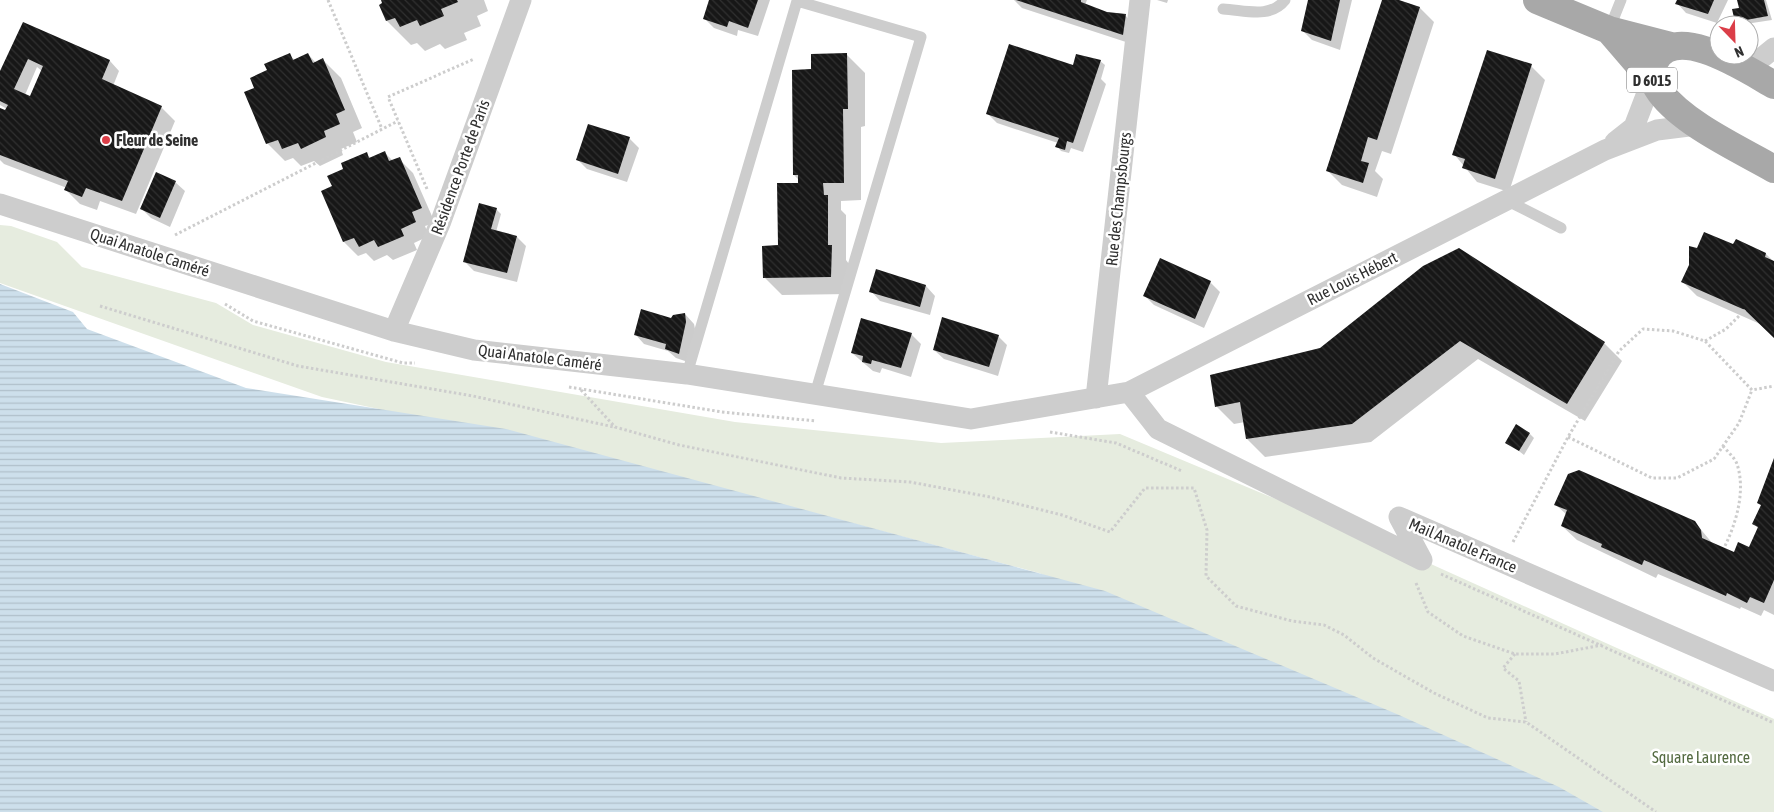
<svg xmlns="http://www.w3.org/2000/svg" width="1774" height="812" viewBox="0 0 1774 812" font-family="'Asap Condensed',sans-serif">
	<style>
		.green { fill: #e6ecdf }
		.water { fill: url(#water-rules) }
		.shadow { fill: #0003; fill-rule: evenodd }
		.building { fill: url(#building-back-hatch); fill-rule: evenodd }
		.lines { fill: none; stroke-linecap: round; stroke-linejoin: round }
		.path { stroke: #cdcdcd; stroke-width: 3; stroke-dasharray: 2.5 2.5; stroke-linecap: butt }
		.lane { stroke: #cdcdcd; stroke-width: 11 }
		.street { stroke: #cdcdcd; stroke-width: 21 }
		.primary { stroke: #a8a8a8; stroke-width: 28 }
		.poi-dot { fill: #db3e48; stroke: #fff; stroke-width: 2 }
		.labels { text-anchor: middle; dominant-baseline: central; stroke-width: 5; stroke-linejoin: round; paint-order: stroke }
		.shield { fill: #fff; stroke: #6e6e6e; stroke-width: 1 }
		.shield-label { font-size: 15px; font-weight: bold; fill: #303030 }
		.poi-label { font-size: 16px; font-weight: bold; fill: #303030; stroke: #fff; text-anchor: start }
		.street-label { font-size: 16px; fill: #303030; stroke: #fff }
		.park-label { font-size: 16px; fill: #536a40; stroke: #fff }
	</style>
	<defs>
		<pattern id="water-rules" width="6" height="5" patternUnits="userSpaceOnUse" patternTransform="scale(1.25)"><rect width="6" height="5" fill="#cddfeb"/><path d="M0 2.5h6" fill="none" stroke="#b0c0ca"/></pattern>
		<pattern id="building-back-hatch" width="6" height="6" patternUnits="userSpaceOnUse" patternTransform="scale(1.25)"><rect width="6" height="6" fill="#171717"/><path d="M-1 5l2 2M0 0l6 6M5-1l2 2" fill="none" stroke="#303030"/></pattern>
	</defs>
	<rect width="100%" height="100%" fill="#fff"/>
	<path class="green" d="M0 225 11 226 57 242 82 267 216 303 253 325 386 362 735 422 941 443 1120 434 1422 560 1774 719V812H1600L1039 573 601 456 322 397 0 283Z"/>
	<path class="water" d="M0 284 73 312 87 329 246 388 506 429 1105 591 1399 715 1559 787 1603 812H0Z"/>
	<path class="shadow" d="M382 0H484L488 11 477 16 481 26 464 33 467 40 445 49 440 44 425 51 417 43 411 45 387 21 380 5 384 3Z
		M711 0H770L758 36 738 30 737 36 714 28 705 19Z
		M1014 0H1087L1085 5 1106 13 1125 15 1134 25 1132 44 1022 8Z
		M1157 0H1168L1167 3Z
		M1309 0H1352L1340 50 1312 40 1302 30Z
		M1383 0H1395L1420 8 1434 22 1391 154 1382 151 1375 171 1383 179 1377 197 1342 185 1328 171Z
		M1678 0H1728L1717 23 1686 13 1677 3Z
		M1738 0H1766L1772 20 1739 25 1736 22 1733 10 1740 9Z
		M24 23 110 61 119 71 113 86 161 107 175 121 136 214 100 201 97 210 80 204 66 190 67 188 4 164 0 160V109L6 112 7 109 0 105V74ZM37 67 42 71 30 98 25 95Z
		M308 54 316 63 323 60 341 78 362 128 353 132 357 142 341 149 343 155 320 166 314 161 301 166 293 158 285 161 267 143 256 88 268 71 289 55 295 60Z
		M847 55 865 73V126L861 127V200L841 201V210L846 215V260L849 264V294L782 295 764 277 779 246 799 184V180L794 175 813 70Z
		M1100 61 1105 65 1101 79 1106 84 1083 152 1071 148 1069 153 1061 151 1057 146 1058 143 997 123 987 113 1073 66Z
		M1531 66 1545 80 1509 192 1477 182 1454 154Z
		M629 138 639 148 627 182 587 169 577 159Z
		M385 153 393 161 399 159 413 173 435 223 425 226 429 236 414 243 417 250 393 260 387 255 374 261 366 253 358 256 344 242 323 192 333 187 345 169 366 154 371 158Z
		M175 182 185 191 170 227 151 218 142 209Z
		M496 209 501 214 496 232 517 237 526 246 517 282 474 271 464 261Z
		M1733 245 1766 254 1774 262V337L1760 324 1697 296 1683 282 1698 249Z
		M1423 267 1604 343 1622 361 1585 421 1478 359 1371 442 1265 457 1247 439 1245 422 1234 424 1216 406 1321 349Z
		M877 271 926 286 935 296 930 315 880 301 871 291Z
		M1210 282 1220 292 1204 328 1154 305 1144 295Z
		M685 314 694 324 695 329 688 362 676 358 668 351 644 344 635 334Z
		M911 334 921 344 911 377 882 368 880 373 873 371 852 353Z
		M998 336 1007 345 998 376 944 359 934 350Z
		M1530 434 1534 438 1524 455 1507 442Z
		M1774 461V615L1764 610 1761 616 1741 607 1740 609 1658 574 1656 578 1577 540 1562 526 1567 515 1556 505 1698 526 1713 544 1735 554 1750 548 1759 529 1754 524 1762 506 1758 503Z"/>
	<path class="building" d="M381 0H457L458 2 441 9 444 16 420 26 417 20 400 27 395 18 386 21 379 5 382 3Z
		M709 0H758L748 28 729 21 727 27 703 19Z
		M1016 0H1081V2L1107 12 1126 14 1123 35Z
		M1308 0H1340L1331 41 1301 31Z
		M1382 0H1399L1420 7 1377 140 1368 137 1361 161 1369 163 1363 183 1326 171Z
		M1677 0H1714L1708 14 1675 4Z
		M1737 0H1764L1768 16 1735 22 1732 9 1739 8Z
		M23 22 110 60 102 79 162 106 122 201 86 188 82 197 64 190 68 181 0 155V108L5 110 8 105 0 101V71ZM28 59 43 66 30 96 14 89Z
		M1009 44 1073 65 1076 54 1101 60 1073 143 1067 141 1065 150 1055 147 1059 138 986 114Z
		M1487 50 1532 64 1495 179 1462 168 1465 159 1452 155Z
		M290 53 293 60 308 53 313 63 323 58 345 110 336 114 340 124 324 131 326 137 301 149 298 143 282 149 278 140 266 144 244 92 254 88 250 78 267 70 264 64Z
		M847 53 848 109H843L844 183H823L824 195H828V245H832L831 277 763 278 762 246 778 245 777 183H798V175H793L792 70 811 69V54Z
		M588 124 630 137 618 174 576 160Z
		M385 151 389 161 400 157 422 208 412 212 416 222 401 229 404 236 378 247 374 240 359 247 354 238 343 242 321 191 332 186 327 176 343 169 341 163 367 152 369 158Z
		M156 172 176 181 160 218 140 209Z
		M479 203 497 208 491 229 517 236 507 273 463 262Z
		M1704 232 1733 244 1736 239 1766 253 1765 257 1774 261V338L1745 310 1681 282 1689 265V246L1697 248Z
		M1459 248 1605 342 1567 404 1460 341 1352 424 1246 439 1240 402 1215 407 1210 375 1320 348 1423 266Z
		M1160 258 1211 281 1195 319 1143 296Z
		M876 269 926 285 920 307 869 292Z
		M641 309 671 318 673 315 685 313 686 322 679 354 665 349 666 344 634 335Z
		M942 317 999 335 989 367 933 350Z
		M861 318 912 333 901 368 872 360 871 364 862 362 863 356 851 353Z
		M1516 424 1530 433 1519 451 1505 443Z
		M1774 458V580L1764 603 1750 597 1747 603 1727 593 1726 596 1644 560 1642 565 1601 547 1602 544 1561 526 1567 510 1554 505 1568 474 1579 470 1695 521 1701 530 1702 538 1734 552 1738 542 1749 547 1758 527 1752 524 1761 505 1757 503Z"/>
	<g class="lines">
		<path class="path" d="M328 0 382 129
			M427 189 388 97 474 59
			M175 235 398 121
			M225 304 253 321 403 363H415
			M100 306 298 366 473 396 614 427
			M1705 341 1726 329 1745 310
			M569 387 722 412 816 421
			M581 390 615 427 679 445 841 478 910 482 990 497 1062 515 1110 532 1145 488H1194L1207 530 1206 576 1236 606 1292 621 1324 625 1344 635 1373 658 1434 693 1488 718 1526 722 1656 812
			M1050 432 1116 443 1182 471
			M1568 437 1652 478H1677L1714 459 1739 423 1752 390
			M1723 446C1727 451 1735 458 1737 464 1746 491 1736 524 1724 548
			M1513 542 1568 437 1619 351 1643 329 1673 331 1705 341 1752 390 1774 386
			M1441 574 1774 723
			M1416 583 1428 612 1463 636 1515 654H1555L1602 645
			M1515 654 1503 668 1519 681 1526 722"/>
		<path class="lane" d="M1223 9C1245 10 1270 19 1285 0
			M1609 30 1621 0
			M1506 200 1561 228
			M687 374 797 1 921 37 815 394"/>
		<path class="street" d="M1747 70 1774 48
			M1615 142 1634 127 1652 80
			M0 204 394 331 474 350 687 374 971 419 1129 392 1605 150 1657 130 1697 125
			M394 331 441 221 521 0
			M1129 392 1158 429 1422 560 1399 517 1774 681
			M1096 398 1140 0"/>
		<path class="primary" d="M1537 0 1609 30 1671 46
			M1609 30 1652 80
			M1774 85C1749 71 1675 21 1655 61 1649 74 1653 82 1660 92 1684 124 1739 149 1774 169"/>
	</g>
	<circle class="poi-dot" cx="106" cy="140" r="5"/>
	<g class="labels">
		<rect class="shield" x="1627" y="67.5" width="50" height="25" rx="4"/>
		<g class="shield-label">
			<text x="1652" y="80">D 6015</text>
		</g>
		<g class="poi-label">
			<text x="116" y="140">Fleur de Seine</text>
		</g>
		<g class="street-label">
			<text transform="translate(460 167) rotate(-70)">Résidence Porte de Paris</text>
			<text transform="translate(1118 199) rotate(-84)">Rue des Champsbourgs</text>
			<text transform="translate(150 252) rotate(18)">Quai Anatole Caméré</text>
			<text transform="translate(1352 278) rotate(-27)">Rue Louis Hébert</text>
			<text transform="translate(540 357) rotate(7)">Quai Anatole Caméré</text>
			<text transform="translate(1463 545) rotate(23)">Mail Anatole France</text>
		</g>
		<g class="park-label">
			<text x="1701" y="757">Square Laurence</text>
		</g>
	</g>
	<g transform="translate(1734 40) rotate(157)"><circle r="24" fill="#ffffff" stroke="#acacac"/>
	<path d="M0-4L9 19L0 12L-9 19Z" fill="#db3e48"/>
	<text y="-8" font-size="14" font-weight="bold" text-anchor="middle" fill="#303030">N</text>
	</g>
</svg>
